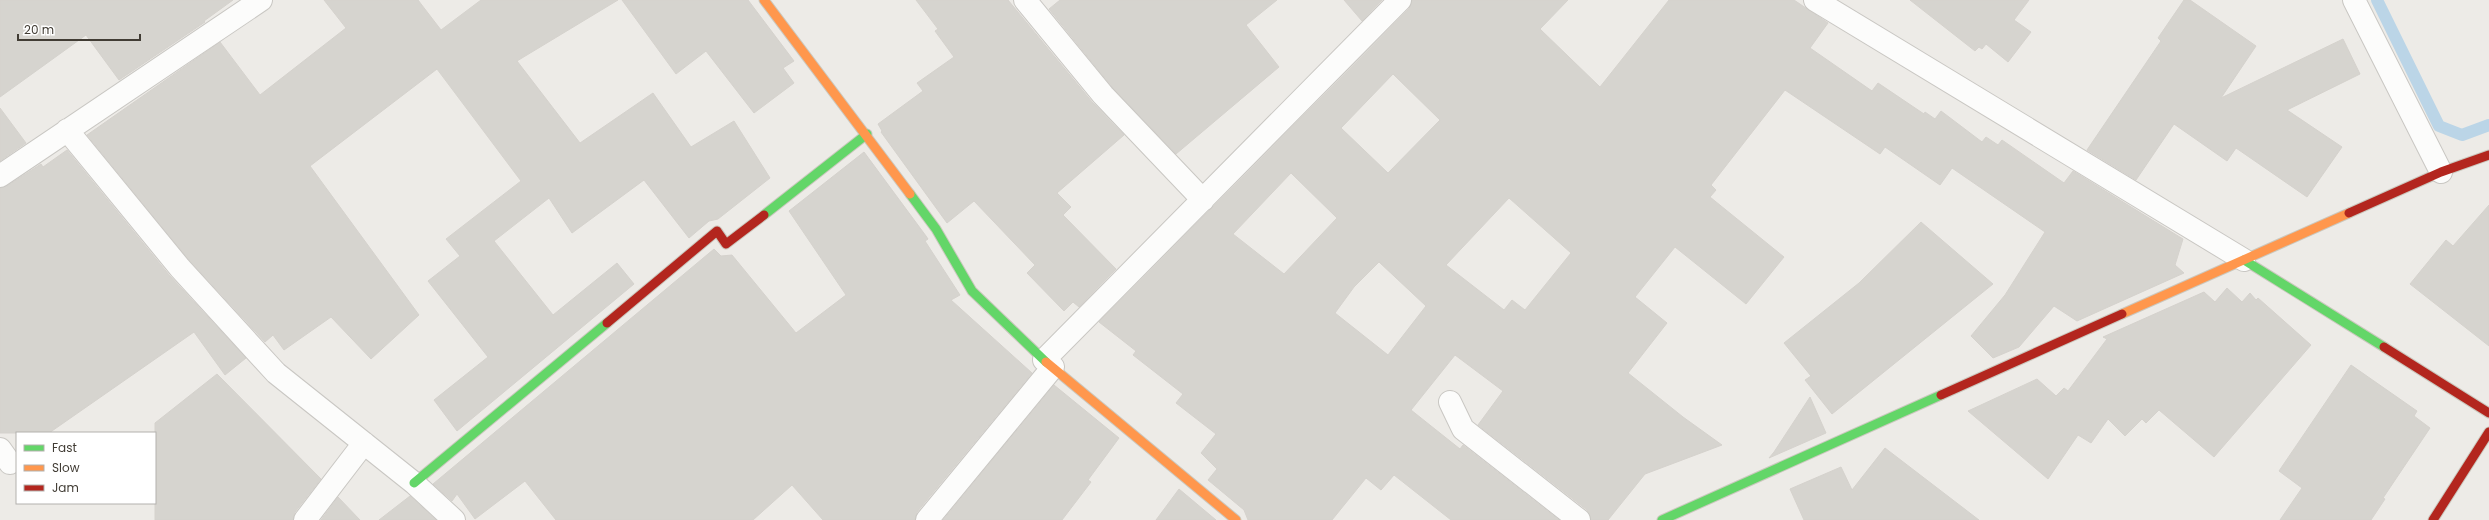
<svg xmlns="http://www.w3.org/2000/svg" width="2489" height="520" viewBox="0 0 2489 520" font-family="Poppins,sans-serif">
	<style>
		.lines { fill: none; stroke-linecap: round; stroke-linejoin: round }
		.stream { stroke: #bbd5e7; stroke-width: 12 }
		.building { fill: #d6d4cf; stroke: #d5d2cd; fill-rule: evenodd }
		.lane-casing { stroke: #c9c7c3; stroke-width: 24 }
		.street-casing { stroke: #c9c7c3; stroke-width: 24 }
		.fast-casing { stroke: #cbc8be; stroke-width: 11 }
		.slow-casing { stroke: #cbc8be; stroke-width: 11 }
		.jam-casing { stroke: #cbc8be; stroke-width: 11 }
		.lane { stroke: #fcfcfb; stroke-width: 22 }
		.street { stroke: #fcfcfb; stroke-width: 22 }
		.fast { stroke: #63d668; stroke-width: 9 }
		.slow { stroke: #ff974d; stroke-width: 9 }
		.jam { stroke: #b3261e; stroke-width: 9 }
	</style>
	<rect width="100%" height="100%" fill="#edebe7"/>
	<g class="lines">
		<path class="stream" d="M2377 0 2439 126 2462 135 2489 125"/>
	</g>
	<path class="building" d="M0 0H233L204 21 205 22 119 80 86 35 0 97Z
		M324 0H418L441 30 481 0H618L517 61 580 143 653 93 691 147 734 121 770 178 718 219 709 221 689 238 644 180 572 233 549 198 494 241 553 315 617 263 634 284 457 431 434 400 488 357 428 281 460 256 446 239 521 181 437 69 310 166 419 315 371 359 331 317 284 350 273 335 265 342 189 260 87 135 220 42 260 95 346 28Z
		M622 0H748L794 61 783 68 794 83 754 113 706 51 676 74Z
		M916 0H1008L1093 103 1124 135 1057 193 1071 207 1063 215 1116 269 1079 307 1073 302 1064 311 1027 273 1035 265 974 201 947 223 881 132 882 131 878 124 923 91 917 83 954 57 935 31 938 29Z
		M1060 0H1277L1246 25 1279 67 1176 154 1112 87 1049 9Z
		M1344 0H1382L1362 21Z
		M1412 0H1568L1540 29 1600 87 1669 0H1794L1828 23 1810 48 1872 91 1878 83 1924 114 1925 112 1935 119 1941 111 1982 142 1986 137 1998 145 2002 140 2064 183 2073 171 2183 239 2175 265 2184 273 2077 321 2054 306 2019 347 1993 358 1971 336 2005 295 2045 232 1952 168 1940 185 1885 147 1880 154 1785 90 1711 185 1716 190 1710 197 1784 257 1746 304 1675 247 1635 297 1667 323 1628 373 1683 417 1722 445 1645 474 1608 520H1591L1587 510 1478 425 1503 391 1455 355 1411 410 1460 449 1463 445 1559 520H1451L1394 475 1381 490 1366 478 1332 520H1248L1244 510 1208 480 1217 469 1201 453 1216 434 1176 403 1183 394 1133 355 1136 351 1099 322 1409 9ZM1393 74 1440 120 1388 173 1341 128ZM1291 173 1337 218 1284 274 1233 234ZM1509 198 1571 253 1525 310 1512 300 1504 310 1446 265ZM1379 262 1426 306 1388 355 1335 313 1354 287Z
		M1910 0H2029L2014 20 2031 32 2008 62 1986 44 1982 49 1979 47 1975 51Z
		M2184 0H2190L2256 46 2221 98 2343 39 2360 74 2287 110 2342 147 2307 197 2236 148 2227 161 2174 124 2136 180 2087 150 2161 41 2158 38Z
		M0 108 26 143 0 161Z
		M67 150 170 276 246 358 225 375 194 332 49 433H0V188L7 186 41 164 43 167Z
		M864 152 926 236 928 239 925 241 960 295 951 300 1032 373 917 512 915 520H823L792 485 753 520H556L525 481 475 519 457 494 452 501 433 484 714 249 721 256 732 255 796 333 846 295 789 211Z
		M2489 205V346L2410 284 2446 240 2453 246Z
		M1921 222 1993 284 1832 414 1805 380 1811 376 1784 343 1859 283Z
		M2227 288 2242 302 2250 293 2256 300 2258 298 2311 345 2214 457 2159 410 2146 423 2142 419 2125 436 2108 419 2091 443 2078 435 2048 479 1968 411 2037 379 2056 396 2064 388 2068 391 2107 339 2103 337 2204 292 2215 302Z
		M2351 365 2417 411 2414 416 2430 428 2383 498 2385 499 2371 520H2280L2302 488 2279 471Z
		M217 374 321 479 295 512 293 520H155V423Z
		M1054 385 1119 438 1088 480 1091 482 1062 520H943Z
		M1810 397 1826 433 1769 458 1774 452Z
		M1885 448 1979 520H1804L1790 489 1841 467 1852 490Z
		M1179 489 1216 520H1156Z
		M410 496 436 520H379Z
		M338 497 360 520H321Z"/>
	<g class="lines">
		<defs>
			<path id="lane" d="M1450 402 1463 429 1579 520
				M0 449 10 463"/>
			<path id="street" d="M1025 0 1103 95 1203 200
				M1815 0 2244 260
				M2354 0 2441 172
				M67 130 180 268 276 373 414 483 454 520
				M0 176 261 0
				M1044 360 1400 0
				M305 520 364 443
				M927 520 1053 367"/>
			<path id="fast" d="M910 194 936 229 972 291 1046 362
				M764 215 867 134
				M2244 260 2384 347
				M414 483 607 323
				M1662 520 1941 395"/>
			<path id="slow" d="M764 0 910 194
				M2122 314 2349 213
				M1046 362 1236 520"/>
			<path id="jam" d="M2349 213 2441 172 2489 155
				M607 323 717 231 726 244 764 215
				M2384 347 2489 413
				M1941 395 2122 314
				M2433 520 2489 432"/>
		</defs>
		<use href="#lane" class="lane-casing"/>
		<use href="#street" class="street-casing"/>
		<use href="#fast" class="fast-casing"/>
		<use href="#slow" class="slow-casing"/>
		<use href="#jam" class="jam-casing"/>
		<use href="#lane" class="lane"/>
		<use href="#street" class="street"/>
		<use href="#fast" class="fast"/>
		<use href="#slow" class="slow"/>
		<use href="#jam" class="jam"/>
	</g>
	<rect x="16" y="432" width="140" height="72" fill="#ffffff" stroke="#b3b1ae"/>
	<rect x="24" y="445" width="20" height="6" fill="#63d668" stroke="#b3b1ae"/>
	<text x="52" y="452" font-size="12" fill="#413c34">Fast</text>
	<rect x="24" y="465" width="20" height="6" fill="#ff974d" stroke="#b3b1ae"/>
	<text x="52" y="472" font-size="12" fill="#413c34">Slow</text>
	<rect x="24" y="485" width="20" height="6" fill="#b3261e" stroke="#b3b1ae"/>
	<text x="52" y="492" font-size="12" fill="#413c34">Jam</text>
	<path d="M18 34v6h122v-6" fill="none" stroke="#413c34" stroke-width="2"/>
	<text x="24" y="34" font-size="12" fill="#413c34" stroke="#ffffff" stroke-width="3" paint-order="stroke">20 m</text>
</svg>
